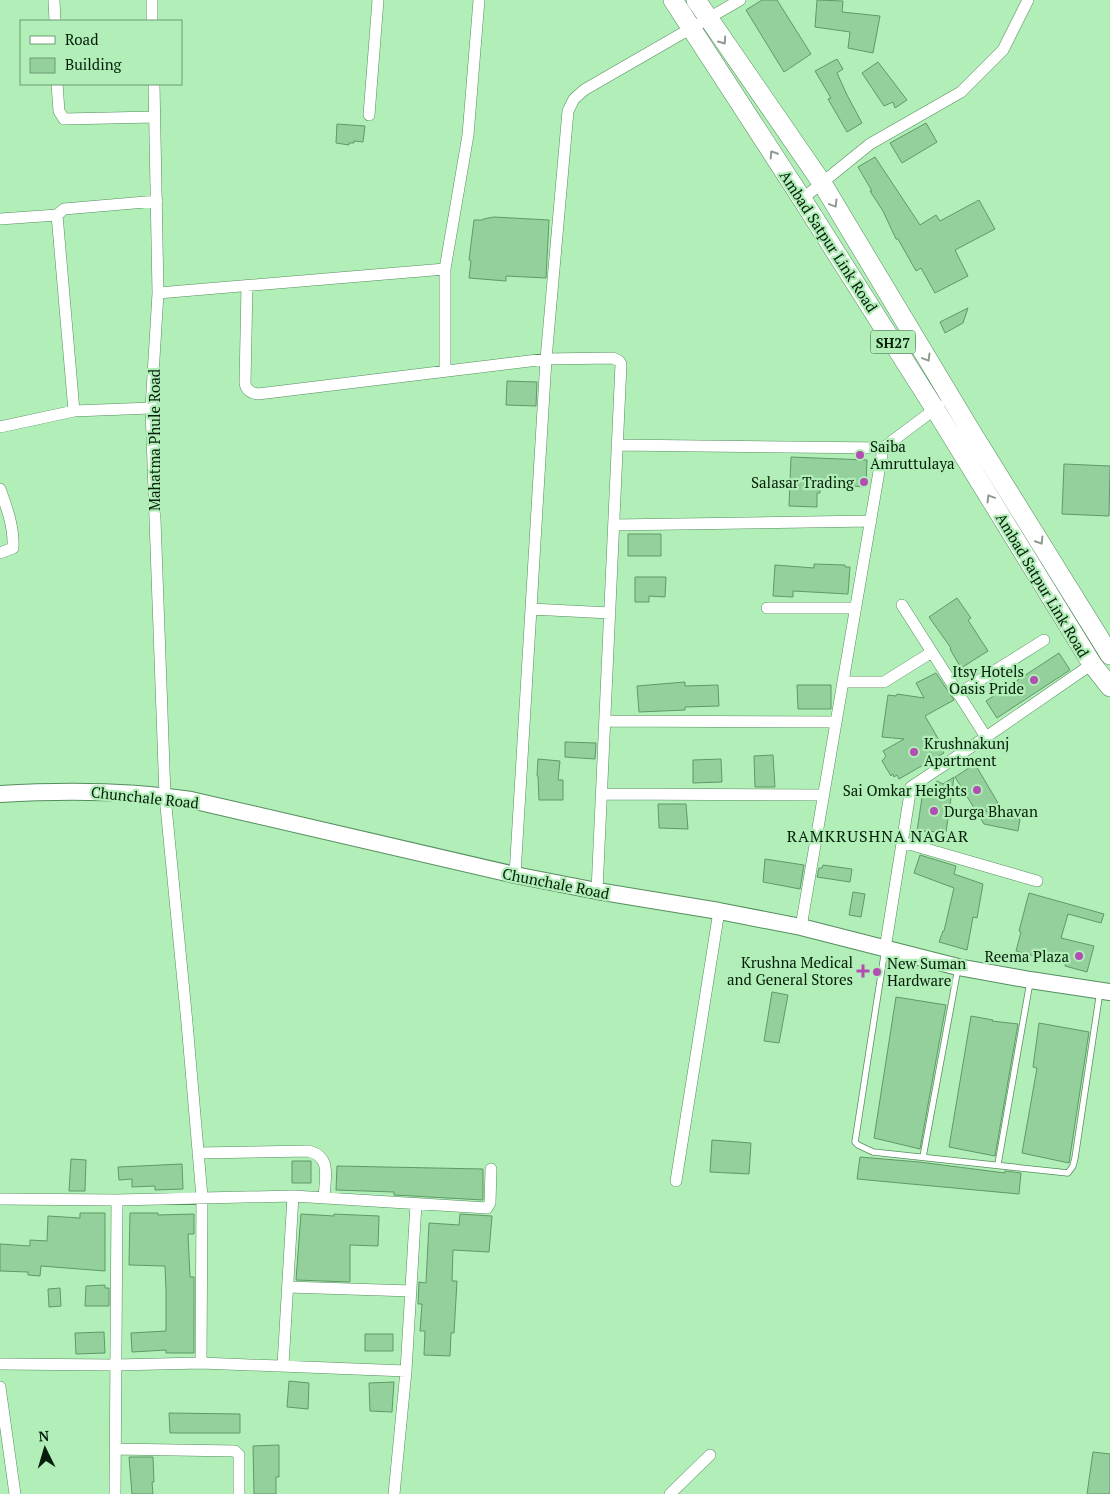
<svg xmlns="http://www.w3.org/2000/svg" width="1110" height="1494" viewBox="0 0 1110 1494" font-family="'PT Serif',serif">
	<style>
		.building { fill: #94d09b; stroke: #5f9967 }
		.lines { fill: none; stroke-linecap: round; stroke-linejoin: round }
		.lane-casing { stroke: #548e5d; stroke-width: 7 }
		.street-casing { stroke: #548e5d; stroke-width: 12 }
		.secondary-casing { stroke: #548e5d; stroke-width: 18 }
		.primary-casing { stroke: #548e5d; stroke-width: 20 }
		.lane { stroke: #fff; stroke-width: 5.5 }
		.street { stroke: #fff; stroke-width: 11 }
		.secondary { stroke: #fff; stroke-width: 16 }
		.primary { stroke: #fff; stroke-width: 19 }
		.oneway { stroke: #8f9a91 }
		.poi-dot { fill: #b24db1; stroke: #b1eeb8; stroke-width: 2 }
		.labels { text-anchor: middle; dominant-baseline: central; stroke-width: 4.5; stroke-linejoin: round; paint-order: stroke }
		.shield { fill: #b1eeb8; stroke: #395c3e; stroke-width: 1 }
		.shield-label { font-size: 14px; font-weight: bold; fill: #061e0a }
		.street-label { font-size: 15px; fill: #061e0a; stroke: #b1eeb8 }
		.poi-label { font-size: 15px; fill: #061e0a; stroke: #b1eeb8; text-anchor: end }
		.neighbourhood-label { font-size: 16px; letter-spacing: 1px; fill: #061e0a; stroke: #b1eeb8 }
	</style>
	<rect width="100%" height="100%" fill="#b1eeb8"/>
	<path class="building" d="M762 0H777L811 54 784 72 746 10Z
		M817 0 843 1 842 12 880 16 873 53 848 48 850 32 815 27Z
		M837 59 843 69 837 73 847 95 862 123 847 132 828 99 831 98 815 71Z
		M878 62 907 100 895 108 893 102 884 106 862 73Z
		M926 123 937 142 902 163 890 143Z
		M337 124 365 126 363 142 354 141V143H349V145L336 143Z
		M875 157 920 225 936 215 940 221 979 200 995 229 955 250 968 276 935 293 921 268 916 271 898 239H896L883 211 870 191H872L858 167Z
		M494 217 549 220 546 278 506 276V281L469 278 471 261 469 260 474 220H483V219Z
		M968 308 963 323 945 333 940 322Z
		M507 381 537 382 536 406 506 405Z
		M791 457 867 460 866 487 820 484V493H817V507L789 506Z
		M1064 464 1110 466 1109 516 1062 514Z
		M628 534H661V556H628Z
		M814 564 845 565V567H850L848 594 793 591V597L773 596 775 565 814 568Z
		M635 577H666L665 597 649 596V602H635Z
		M957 598 971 618 968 620 988 651 961 668 950 649 951 648 929 617Z
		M1059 653 1070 670 997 718 986 701Z
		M936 673 954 700 925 716 943 747 942 749 944 753 899 779 897 775 894 777 893 774 891 776 882 761 886 756 883 751 904 739 882 737 888 695 896 696 897 694 924 698 916 683Z
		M685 682V686L718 685 719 706 685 707V710L639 712 637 686Z
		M797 685H831V709H798Z
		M565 742 596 743 595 759 565 757Z
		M773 755 775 787H755L754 756Z
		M538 759 560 761 558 780H563V800H539L538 776H537Z
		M721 759 722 782 693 783V760Z
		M975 764 998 803 985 811 1020 819 1018 831 984 824 955 777Z
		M954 777 946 832 917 831 923 791 933 790 937 781 943 784Z
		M658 804H686L688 829 659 828Z
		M920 855 956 866 954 874 983 884 977 918 973 917 967 950 939 942 943 931H944L954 888 914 873Z
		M765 859 804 865 800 889 763 882Z
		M823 865 852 869 850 882 817 877 819 868H822Z
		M853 892 865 894 861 917 849 915Z
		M1029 893 1104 914 1101 923 1068 914 1061 938 1094 946 1087 972 1065 966 1066 961 1043 954 1042 958 1016 951 1021 932 1019 931Z
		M772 992 788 995 779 1043 764 1041Z
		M896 997 946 1005 920 1149 874 1138Z
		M971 1016 993 1020 992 1021 1018 1024 995 1156 949 1147Z
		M1039 1023 1089 1032 1069 1163 1022 1153 1037 1068 1033 1067Z
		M712 1140 751 1143 749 1174 710 1172Z
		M860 1157 919 1162 1005 1173V1171L1021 1173 1019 1194 857 1179Z
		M71 1159 86 1160 85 1191H69Z
		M292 1161H311V1183H292Z
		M182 1164 183 1189 155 1190V1186L132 1187V1179L119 1180 118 1167Z
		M337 1166 483 1169V1200L394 1195V1192L336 1190Z
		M80 1213H105V1271L41 1266 40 1276 28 1275V1272L0 1271V1244L30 1246V1240L47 1241 48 1216 80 1218Z
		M130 1213H158V1215L194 1214V1234H188L190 1277H194V1353H166V1350L132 1352 131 1333 166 1331V1291L165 1266 129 1265Z
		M301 1214 334 1216V1214L379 1216 378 1246 350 1245V1282L296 1280Z
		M460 1214 492 1216 489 1252 453 1250 452 1281H457L454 1333H451L450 1356 424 1355 425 1331H420L422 1304H418L419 1282 426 1283 429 1223 459 1225Z
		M105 1285V1288H109V1306H85L86 1286Z
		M60 1288 61 1306 49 1307 48 1289Z
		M104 1332 105 1353 76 1354 75 1333Z
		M365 1334H393V1351H365Z
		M289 1381 309 1383 308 1409 287 1407Z
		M394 1382 392 1412 370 1411 369 1383Z
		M169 1413 240 1414V1433H170Z
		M279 1445V1477H276V1494H254L253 1446Z
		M1093 1452 1110 1454V1494H1087Z
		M129 1457H153L154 1482H152L153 1494H132Z"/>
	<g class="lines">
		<defs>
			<path id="lane" d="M885 949 855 1142 858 1145 873 1152 1068 1173 1073 1166 1075 1158 1100 991
				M923 1157 958 968
				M998 1164 1030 982"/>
			<path id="street" d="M54 0 55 21
				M152 0V21
				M57 84 59 111 64 119 154 117
				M154 84 158 293 151 408 165 796 187 1023 202 1197 201 1363
				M369 115 378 0
				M802 199 870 144 961 92 1003 50 1028 0
				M57 215 74 411
				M0 219 57 215 64 209 157 201
				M247 286 245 383C246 390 251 393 258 394L546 359 613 358 619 361 621 364 597 891
				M158 293 445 269
				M445 371V269L468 135 479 0
				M0 427 74 411 151 408
				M617 445 883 448
				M0 489C7 508 14 527 13 548L0 553
				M614 525 871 521
				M902 605 986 737
				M767 608H856
				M531 609 610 613
				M843 682H884L932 652
				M958 694 1044 640
				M605 721 836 722
				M602 794 823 795
				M902 842 1037 881
				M515 875 546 359 568 111 574 99 584 90 740 0
				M801 927 883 448 939 406
				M885 949 911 787 986 737 1092 664
				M198 1153 308 1151C332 1156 325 1178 324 1198
				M676 1181 719 911
				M0 1199 117 1200 293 1196 487 1208 490 1203 491 1169
				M288 1287 411 1291
				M0 1364 116 1365 201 1363 406 1371
				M283 1365 293 1196
				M0 1387 15 1494
				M115 1449 235 1451 239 1455V1494
				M115 1494 117 1200
				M394 1494 406 1371 416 1204
				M670 1494 710 1455"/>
			<path id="secondary" d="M0 794C64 790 127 790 191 800L515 875 597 891 719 911 801 927 958 967 1030 980 1110 992"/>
			<path id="primary" d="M673 0 802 199 935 409 1092 664 1110 687
				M696 0 822 183 972 433 1110 655"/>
		</defs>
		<use href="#lane" class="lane-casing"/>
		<use href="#street" class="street-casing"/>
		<use href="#secondary" class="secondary-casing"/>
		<use href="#primary" class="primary-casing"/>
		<use href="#lane" class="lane"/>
		<use href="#street" class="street"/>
		<use href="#secondary" class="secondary"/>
		<use href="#primary" class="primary"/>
	</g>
	<defs><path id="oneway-chevron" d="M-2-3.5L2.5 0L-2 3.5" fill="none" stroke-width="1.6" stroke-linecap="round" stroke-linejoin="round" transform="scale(1.25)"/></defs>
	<g class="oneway">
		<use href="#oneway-chevron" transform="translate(723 41) rotate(55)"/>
		<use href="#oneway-chevron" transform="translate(773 154) rotate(-123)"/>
		<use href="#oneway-chevron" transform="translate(834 204) rotate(59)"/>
		<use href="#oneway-chevron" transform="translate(927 358) rotate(59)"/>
		<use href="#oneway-chevron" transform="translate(990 498) rotate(-121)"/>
		<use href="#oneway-chevron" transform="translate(1040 541) rotate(58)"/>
	</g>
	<g class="poi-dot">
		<circle cx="860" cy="455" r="5"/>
		<circle cx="864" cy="482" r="5"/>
		<circle cx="1034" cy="680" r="5"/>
		<circle cx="914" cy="752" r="5"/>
		<circle cx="977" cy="790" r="5"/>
		<circle cx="934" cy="811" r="5"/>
		<circle cx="1079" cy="956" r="5"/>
		<path d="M860.5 963.5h5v5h5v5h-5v5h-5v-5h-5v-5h5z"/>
		<circle cx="877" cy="972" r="5"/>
	</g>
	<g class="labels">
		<rect class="shield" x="870.5" y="330.5" width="45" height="23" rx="4"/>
		<g class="shield-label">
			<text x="893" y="342">SH27</text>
		</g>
		<g class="street-label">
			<text transform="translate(829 241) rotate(57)">Ambad Satpur Link Road</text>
			<text transform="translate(154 440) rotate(-90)">Mahatma Phule Road</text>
			<text transform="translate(1043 585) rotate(59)">Ambad Satpur Link Road</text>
			<text transform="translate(145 797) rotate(6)">Chunchale Road</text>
			<text transform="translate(556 883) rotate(11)">Chunchale Road</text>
		</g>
		<g class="poi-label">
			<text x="870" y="446" text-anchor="start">Saiba<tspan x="870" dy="17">Amruttulaya</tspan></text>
			<text x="854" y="482">Salasar Trading</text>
			<text x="1024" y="671">Itsy Hotels<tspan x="1024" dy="17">Oasis Pride</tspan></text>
			<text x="924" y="743" text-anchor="start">Krushnakunj<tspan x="924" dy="17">Apartment</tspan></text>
			<text x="967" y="790">Sai Omkar Heights</text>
			<text x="944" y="811" text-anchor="start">Durga Bhavan</text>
			<text x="1069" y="956">Reema Plaza</text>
			<text x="853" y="962">Krushna Medical<tspan x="853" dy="17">and General Stores</tspan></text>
			<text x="887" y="963" text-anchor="start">New Suman<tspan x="887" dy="17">Hardware</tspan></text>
		</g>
		<g class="neighbourhood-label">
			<text x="878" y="836">RAMKRUSHNA NAGAR</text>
		</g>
	</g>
	<rect x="20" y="20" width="162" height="65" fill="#b1eeb8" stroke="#6d9b72"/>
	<rect x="30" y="36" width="25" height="8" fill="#ffffff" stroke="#6d9b72"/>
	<text x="65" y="45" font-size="15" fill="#061e0a">Road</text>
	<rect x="30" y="58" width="25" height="15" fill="#94d09b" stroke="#6d9b72"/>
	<text x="65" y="70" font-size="15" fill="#061e0a">Building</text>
	<g transform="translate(45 1449) rotate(355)" stroke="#b1eeb8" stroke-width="4" paint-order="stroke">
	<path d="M0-4L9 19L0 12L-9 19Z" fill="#061e0a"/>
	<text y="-8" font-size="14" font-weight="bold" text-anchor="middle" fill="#061e0a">N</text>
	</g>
</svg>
